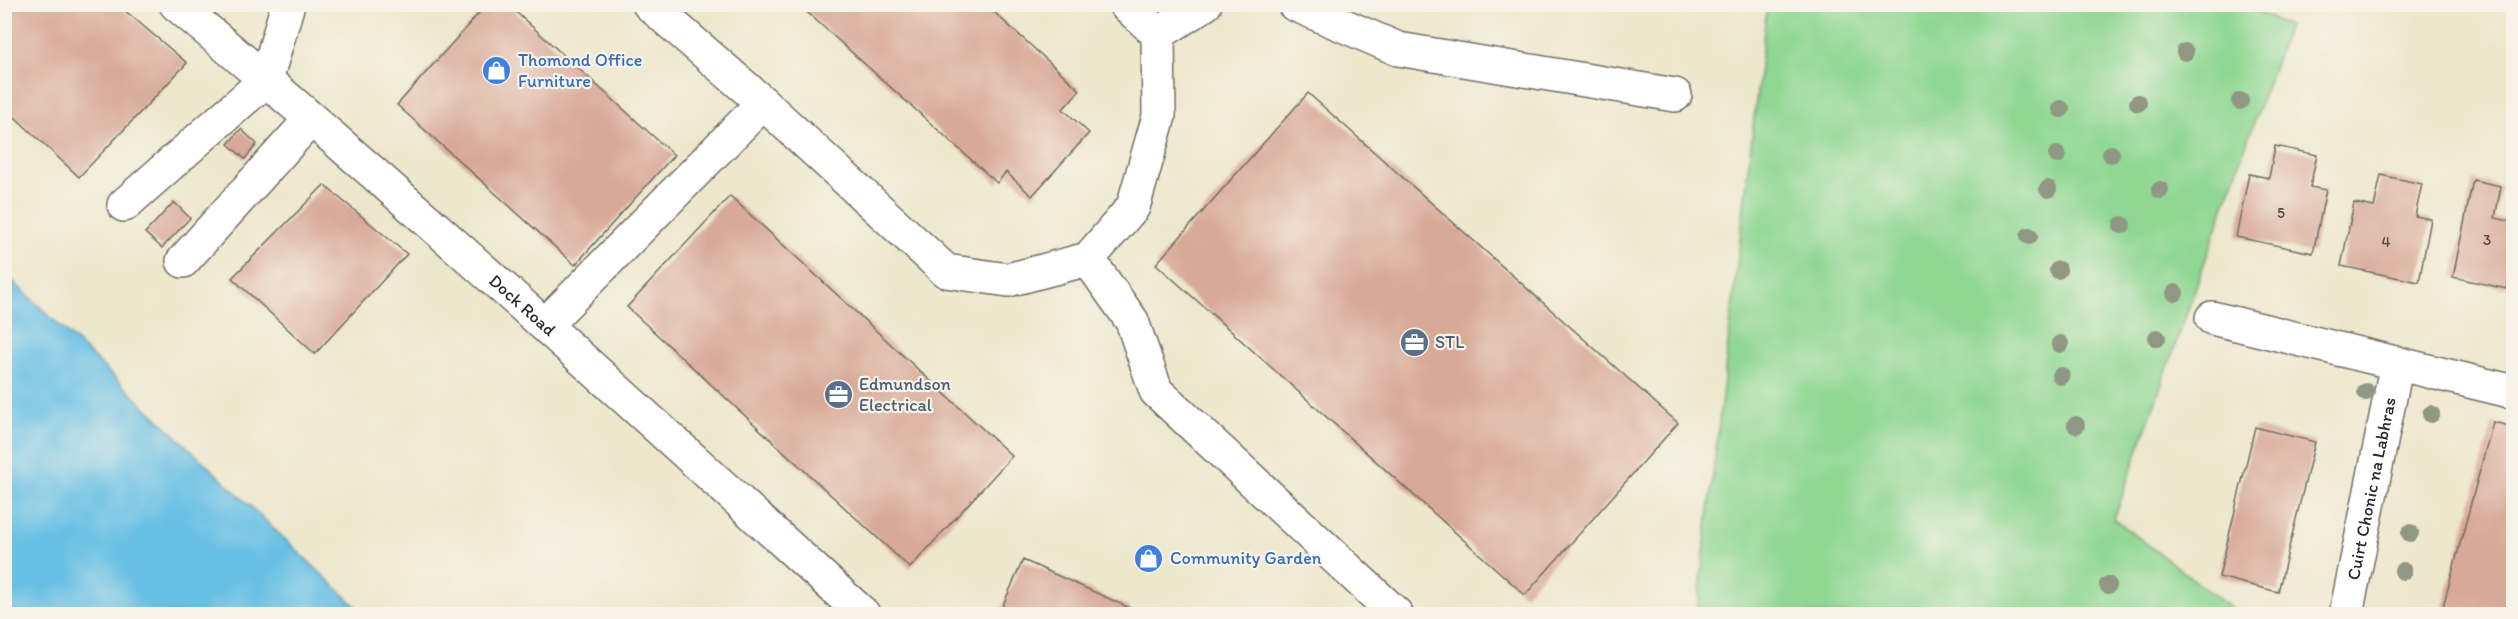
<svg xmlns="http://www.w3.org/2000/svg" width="2518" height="619" viewBox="0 0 2518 619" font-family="Itim,sans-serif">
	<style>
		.green { fill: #8fd793; stroke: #5d815f; stroke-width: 1.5 }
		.water { fill: #67c0e4; stroke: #497688; stroke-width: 1.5 }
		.building { fill: #d8a997 }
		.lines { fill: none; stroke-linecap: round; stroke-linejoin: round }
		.minor-casing { stroke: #6f6d63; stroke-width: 36 }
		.major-casing { stroke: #6f6d63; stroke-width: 36 }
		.minor { stroke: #fff; stroke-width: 33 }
		.major { stroke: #fff; stroke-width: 33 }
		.tree { fill: #909782 }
		.labels { text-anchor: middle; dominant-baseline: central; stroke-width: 4.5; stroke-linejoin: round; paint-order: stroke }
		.number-label { font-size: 15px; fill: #564a46 }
		.shop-label { font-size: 18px; fill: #366cbe; stroke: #f7f3e8; text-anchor: start }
		.street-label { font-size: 18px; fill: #2b2b2b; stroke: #f7f3e8 }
		.service-label { font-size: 18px; fill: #4e5e75; stroke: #f7f3e8; text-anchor: start }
	</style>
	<rect width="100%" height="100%" fill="#f7f3e8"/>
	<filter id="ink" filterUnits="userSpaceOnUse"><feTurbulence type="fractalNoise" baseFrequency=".0167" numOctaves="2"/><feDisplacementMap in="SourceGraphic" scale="12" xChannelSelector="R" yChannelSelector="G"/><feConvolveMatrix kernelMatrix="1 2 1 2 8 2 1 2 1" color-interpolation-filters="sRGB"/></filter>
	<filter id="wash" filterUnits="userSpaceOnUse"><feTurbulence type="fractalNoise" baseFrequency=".008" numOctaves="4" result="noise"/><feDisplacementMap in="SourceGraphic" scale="24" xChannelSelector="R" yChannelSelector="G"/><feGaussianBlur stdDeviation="1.35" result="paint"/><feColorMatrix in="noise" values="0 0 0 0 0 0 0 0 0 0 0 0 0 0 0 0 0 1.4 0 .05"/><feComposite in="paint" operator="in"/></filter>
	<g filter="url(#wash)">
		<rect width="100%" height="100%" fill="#ede7cc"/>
		<path class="green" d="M2241 4 2288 26 2114 519 2239 614H1697L1767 5Z"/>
		<path class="water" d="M4 274H5L364 614H5Z"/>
		<g id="blocks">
			<path class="building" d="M4 4H117L187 63 79 177 4 107Z
				M487 4H507L674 155 575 265 397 105Z
				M798 4H985L1080 90 1063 109 1089 133 1032 196 1006 172 997 183Z
				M1308 93 1678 423 1525 595 1156 264Z
				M241 129 257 144 245 159 228 144Z
				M2275 146 2317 155 2310 187 2326 190 2313 253 2236 237 2249 174 2269 178Z
				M2381 175 2422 184 2415 216 2431 219 2419 282 2341 266 2354 203 2374 207Z
				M2473 180 2501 186 2495 218 2514 222V258L2507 289 2453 277Z
				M324 185 407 254 315 354 232 278Z
				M730 196 1012 456 910 568 627 307Z
				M174 202 190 218 162 248 145 233Z
				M2493 422 2514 427V610L2512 614H2441Z
				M2255 427 2315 442 2278 592 2219 577Z
				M1023 560 1130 608 1127 614H999Z"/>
		</g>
	</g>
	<g filter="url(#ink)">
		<use href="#blocks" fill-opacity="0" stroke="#6f6d63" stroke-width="1.5"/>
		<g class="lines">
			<defs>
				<g id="minor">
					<path d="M1294 4 1398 49 1675 95"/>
					<path d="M1158 34 1205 4"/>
					<path d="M763 103 946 271 1008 280 1088 259 1133 207 1159 116 1158 34 1125 4"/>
					<path d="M124 205 266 80 288 4"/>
					<path d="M1088 259 1132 321 1156 391 1396 614"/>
					<path d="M183 261 311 119"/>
					<path d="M2212 318 2514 392"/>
					<path d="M545 325 763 103 649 4"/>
					<path id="s1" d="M2346 614 2397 363"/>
				</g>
				<g id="major">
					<path id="s2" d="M176 4C411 200 636 408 863 614"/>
				</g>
			</defs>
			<use href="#minor" class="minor-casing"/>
			<use href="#major" class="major-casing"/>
			<use href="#minor" class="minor"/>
			<use href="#major" class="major"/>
		</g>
		<g class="tree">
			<circle cx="2185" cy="52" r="9"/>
			<circle cx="2240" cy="101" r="9"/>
			<circle cx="2138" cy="103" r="9"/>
			<circle cx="2061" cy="109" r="9"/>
			<circle cx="2111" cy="154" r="9"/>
			<circle cx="2057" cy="155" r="9"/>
			<circle cx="2048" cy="189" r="9"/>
			<circle cx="2160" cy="190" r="9"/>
			<circle cx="2122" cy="225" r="9"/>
			<circle cx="2029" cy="236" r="9"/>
			<circle cx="2058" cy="270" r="9"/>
			<circle cx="2175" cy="293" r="9"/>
			<circle cx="2157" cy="338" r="9"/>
			<circle cx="2060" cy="344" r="9"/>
			<circle cx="2061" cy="376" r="9"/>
			<circle cx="2366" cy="392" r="9"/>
			<circle cx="2431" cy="414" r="9"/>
			<circle cx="2076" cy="425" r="9"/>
			<circle cx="2410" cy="533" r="9"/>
			<circle cx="2403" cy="571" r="9"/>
			<circle cx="2108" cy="585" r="9"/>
		</g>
	</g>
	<defs>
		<symbol id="shop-disc" viewBox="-11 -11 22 22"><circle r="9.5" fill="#3f7fe0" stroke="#f7f3e8"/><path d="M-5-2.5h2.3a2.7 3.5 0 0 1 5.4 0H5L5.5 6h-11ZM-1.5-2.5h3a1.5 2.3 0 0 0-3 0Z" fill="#fff"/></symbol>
		<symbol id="office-disc" viewBox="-11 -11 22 22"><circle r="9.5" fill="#5c6f8a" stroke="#f7f3e8"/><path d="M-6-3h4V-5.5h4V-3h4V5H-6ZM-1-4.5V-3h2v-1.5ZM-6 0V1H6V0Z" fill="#fff"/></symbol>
	</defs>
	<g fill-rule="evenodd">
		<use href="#shop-disc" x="480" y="54" width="33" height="33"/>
		<use href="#office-disc" x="1398" y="326" width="33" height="33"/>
		<use href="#office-disc" x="822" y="378" width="33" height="33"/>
		<use href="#shop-disc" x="1132" y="542" width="33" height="33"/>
	</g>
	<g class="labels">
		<g class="number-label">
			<text x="2281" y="213">5</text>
			<text x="2487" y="240">3</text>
			<text x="2386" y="242">4</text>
		</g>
		<g class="shop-label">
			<text x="518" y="60">Thomond Office<tspan x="518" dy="21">Furniture</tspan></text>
			<text x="1170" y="558">Community Garden</text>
		</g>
		<g class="street-label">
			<text stroke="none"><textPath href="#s2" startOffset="459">Dock Road</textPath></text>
			<text stroke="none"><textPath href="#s1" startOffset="128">Cuirt Chonic na Labhras</textPath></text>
		</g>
		<g class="service-label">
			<text x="1435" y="342">STL</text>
			<text x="859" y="384">Edmundson<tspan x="859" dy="21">Electrical</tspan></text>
		</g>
	</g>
	<rect width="2518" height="619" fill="none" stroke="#f7f3e8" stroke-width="24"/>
</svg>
